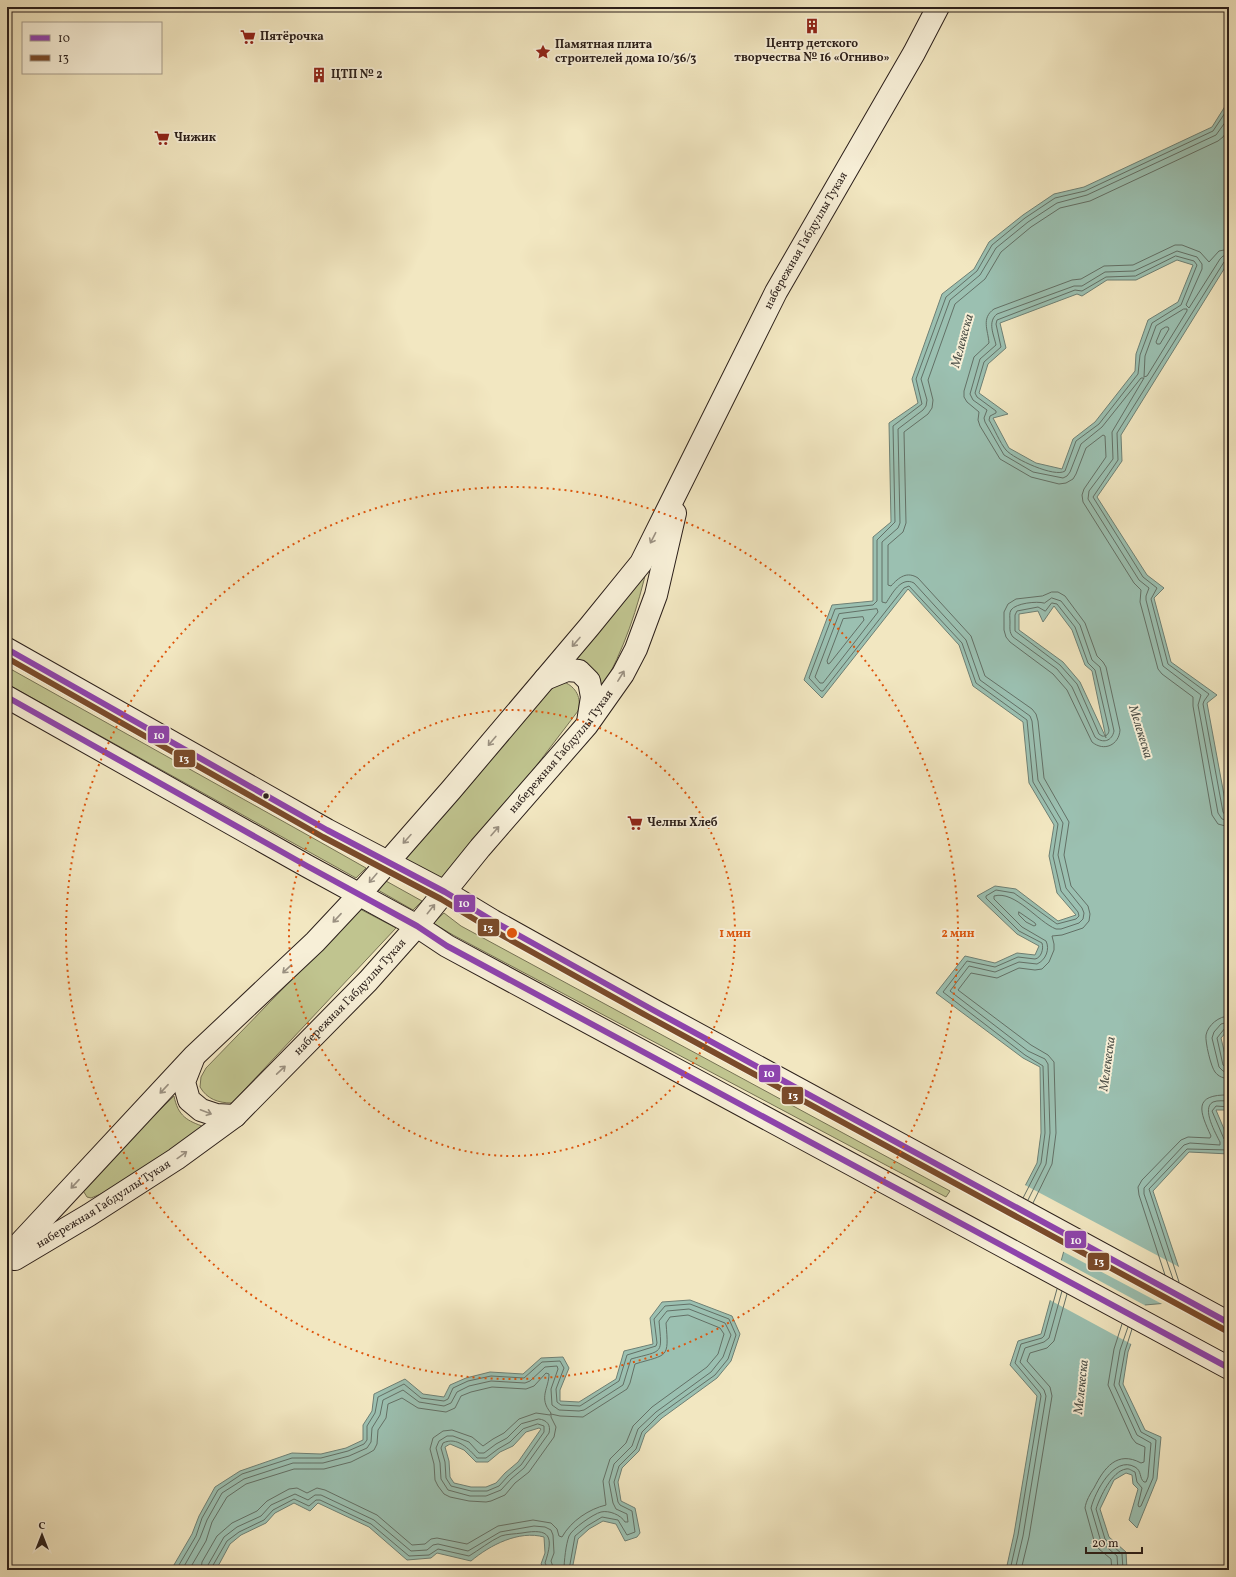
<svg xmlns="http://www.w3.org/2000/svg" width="1236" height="1577" viewBox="0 0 1236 1577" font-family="Vollkorn,serif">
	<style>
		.green { fill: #c0c48f; stroke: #767254 }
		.water { fill: #9bc0b1; stroke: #6e8075; fill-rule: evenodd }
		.pier { fill: #f2e7c1 }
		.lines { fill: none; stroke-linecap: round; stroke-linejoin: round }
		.shore { stroke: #637066; stroke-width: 1 }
		.secondary-casing { stroke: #2b1f1a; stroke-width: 24 }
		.secondary { stroke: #f7efd7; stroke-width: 22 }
		.bus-1-casing { stroke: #f7efd7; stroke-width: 9 }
		.bus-2-casing { stroke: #f7efd7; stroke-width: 9 }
		.bus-1 { stroke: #8e44ad; stroke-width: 6 }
		.bus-2 { stroke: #7a4b2a; stroke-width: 6 }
		.oneway { stroke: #9b9182 }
		.ring { fill: none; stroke: #df560d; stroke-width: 2; stroke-dasharray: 2 4 }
		.bus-dot { fill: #2b1f1a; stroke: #f7efd7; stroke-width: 1.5 }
		.labels { text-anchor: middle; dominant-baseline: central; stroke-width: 4; stroke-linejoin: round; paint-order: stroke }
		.poi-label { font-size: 12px; font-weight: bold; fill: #2b1f1a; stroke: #f7efd7; text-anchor: start }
		.street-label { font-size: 12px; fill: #2b1f1a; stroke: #f7efd7 }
		.water-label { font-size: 13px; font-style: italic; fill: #4d4f47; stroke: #f7efd7 }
		.centre { fill: #df560d; stroke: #f7efd7; stroke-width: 2 }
		.ring-label { font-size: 12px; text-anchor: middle; font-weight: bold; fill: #df560d; stroke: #f7efd7; stroke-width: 4; stroke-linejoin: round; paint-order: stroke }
		.line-badge { stroke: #f7efd7; stroke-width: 1.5 }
		.badge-label { font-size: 11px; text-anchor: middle; font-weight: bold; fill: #fff }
	</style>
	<rect width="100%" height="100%" fill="#f2e7c1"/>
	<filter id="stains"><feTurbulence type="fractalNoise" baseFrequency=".005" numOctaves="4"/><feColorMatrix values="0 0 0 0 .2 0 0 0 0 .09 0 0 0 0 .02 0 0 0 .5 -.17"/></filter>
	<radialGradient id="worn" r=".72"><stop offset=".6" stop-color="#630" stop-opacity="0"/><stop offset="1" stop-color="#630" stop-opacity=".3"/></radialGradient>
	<path class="green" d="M648 563C638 608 624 650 601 690L569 662 608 621Z
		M7 667 320 842 366 868 356 878 7 684Z
		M564 682C576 687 582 698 578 711L533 770 439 884 402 860 550 687Z
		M386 881 422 901 413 910 378 890Z
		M360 909 396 928 232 1103C218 1103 207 1099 200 1087L201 1077 206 1068Z
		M444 913 461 926 950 1191 946 1197 453 935 433 923Z
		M174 1096C178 1116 187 1121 205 1127L113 1189 91 1198 87 1197 82 1189 84 1185Z"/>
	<path class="water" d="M1229 100V261L1121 435 1122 461 1097 497 1147 575 1164 588 1154 598 1171 662 1217 695 1207 703 1229 822V1029L1221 1038 1229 1071V1110H1216L1229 1141V1154L1189 1152 1153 1191 1190 1301 1145 1305 1128 1352 1123 1384 1145 1430 1161 1437 1157 1479 1137 1528 1129 1520 1138 1489 1133 1484 1132 1475 1126 1473 1114 1480 1100 1509 1109 1537 1126 1552 1127 1570H1006L1014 1534 1037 1396 1010 1365 1018 1341 1041 1334 1068 1236 1011 1213 1037 1163 1041 1133 1040 1067 1023 1058 936 993 965 956 995 963 1017 953 1035 955 1039 946 1017 934 977 896 995 886 1016 889 1058 921 1076 915 1057 893 1049 856 1054 825 1029 783 1023 722 973 686 959 645 908 589 822 698 804 680 832 605 873 601V537L891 522 889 423 918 403 912 379 942 294 974 269 989 242 1023 215 1054 194 1084 187 1212 127ZM1177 260 1193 265 1178 302 1148 320 1136 354 1135 371 1095 422 1073 439 1062 469 1036 463 1009 448 993 418 1008 414 979 393 988 364 1006 348 1000 323 1077 294 1082 296 1107 280H1136ZM1054 606 1072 630 1085 665 1092 671 1106 738 1080 682 1063 662 1019 630V614L1038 611 1043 622Z
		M690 1300 732 1316 740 1334 731 1361 717 1378 662 1418 645 1434 639 1451 622 1468 618 1482 621 1501 635 1508 640 1533 637 1537 625 1541 616 1524 603 1521 589 1529 578 1539 572 1570H546L541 1564 545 1553 544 1537C519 1530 490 1545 471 1561L437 1553 431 1558 407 1560 369 1527 318 1503 310 1511 294 1503 275 1513 266 1523 241 1535 230 1544 216 1570H171L192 1534 199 1516 215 1487 240 1471 292 1453 321 1454 346 1448 363 1440V1425L372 1411 374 1394 405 1379 423 1394 444 1397 450 1385 466 1378 490 1372 523 1374 541 1358 563 1357 569 1368 560 1390V1401L579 1402 616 1379 624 1351 653 1344 650 1318 662 1302ZM539 1428 541 1429 518 1462 505 1473 496 1483 486 1487H471L454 1483 450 1477 449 1461 445 1447 450 1444 464 1450 476 1462H488L500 1452 513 1446 526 1432Z"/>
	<path class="pier" d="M1023 1184 1181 1268 1192 1301 1190 1303 1164 1305 1062 1251 1065 1237 1009 1212Z
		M1059 1259 1148 1307H1146L1133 1345 1048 1299Z"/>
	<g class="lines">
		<path class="shore" d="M1229 249 1219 251 1209 262 1200 252 1182 245H1175L1133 265 1104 266 1081 279 1072 280 994 309C981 318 988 330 989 343L974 357 964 391V397L967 402 979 412 978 420 980 426 1000 459 1031 477 1059 484 1066 483 1073 479 1076 474 1086 448 1103 435 1105 436 1106 457 1084 489 1082 495 1083 502 1134 583 1141 590 1140 602 1158 669 1162 674 1193 697V706L1212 815 1218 824 1229 827
			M1229 255 1223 256 1220 259 1189 308 1186 305 1202 269V264L1197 257 1177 251 1134 271 1105 272 1082 286H1074L997 314C987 322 994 335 996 345L980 359 970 394 973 400 987 410 984 418 985 422 1004 455 1033 472 1063 478 1067 476 1070 472 1081 444 1102 427 1141 378H1144L1112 432 1113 459 1089 491 1088 499 1139 580 1149 588 1146 596V600L1163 666 1201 695 1198 705 1218 813 1222 819 1229 821
			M1176 256 1194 261 1197 265 1181 305 1152 323 1140 355 1138 374 1099 424 1076 441 1065 471C1055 478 1014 459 1006 450 1000 443 994 428 989 420L990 416 996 413V411L977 397 975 393 984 362 1001 347 996 324 997 320 1075 290 1082 291 1106 277 1135 276Z
			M1229 260 1224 262 1117 433 1118 460 1093 497 1143 577 1157 588 1151 599 1168 664 1209 694 1204 701 1203 704 1223 812 1225 815 1229 816
			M1184 309H1187V311L1147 376 1144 377 1145 356 1156 326Z
			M1166 327H1168L1169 329 1160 344H1157L1156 342 1161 330Z
			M1052 592H1058L1065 596 1085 623 1097 656 1103 662 1106 667 1120 730C1119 745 1104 752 1092 742L1067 690 1053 674 1010 642 1006 637 1004 630V612L1008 604 1016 599 1042 596Z
			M1052 598 1061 601 1080 625 1092 660 1100 667 1114 731C1112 741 1103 744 1095 737L1072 687 1057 669 1013 637C1009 632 1010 628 1010 622 1010 618 1009 613 1011 610 1016 603 1037 601 1044 603Z
			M1052 603 1057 604 1075 627 1088 663 1095 670 1109 730C1109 734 1106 737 1102 736L1099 734 1077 684 1060 665 1015 631V615L1017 611 1038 607 1045 611Z
			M877 609 878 612 823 683H820L815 677 839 614Z
			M863 617 864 620 830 663 828 664 827 661 843 619Z
			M1019 912 1035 923 1036 925 1034 926 1026 922 1019 915Z
			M1229 1016C1219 1016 1208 1025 1206 1035 1205 1042 1211 1067 1215 1072 1219 1077 1223 1078 1229 1079
			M1229 1022 1221 1024 1214 1032 1212 1038 1219 1067 1223 1071 1229 1073
			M1229 1027 1225 1028 1217 1038 1223 1065 1226 1067 1229 1068
			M1229 1107 1216 1106 1212 1111 1224 1139 1229 1141
			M1023 1198 1041 1163 1045 1133 1043 1066 1025 1055 943 992 967 961 995 967 1018 957 1035 959C1041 958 1044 949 1042 943L1019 931 986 898V896L996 890 1014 893 1057 924 1076 919 1079 916 1078 912 1061 891 1053 856 1058 824 1033 782 1027 720 976 683 962 643 909 586 904 588 823 691H821L809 678 835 609 873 605 877 601V540L895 522 893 426 922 404 916 379 946 297 977 271 992 245 1025 218 1055 198 1085 191 1213 131 1229 107
			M1028 1200 1046 1164 1050 1133 1048 1064 1045 1059 1028 1051 950 991 969 966 995 972 1019 962 1037 964C1046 960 1050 949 1046 941L1022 927 994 899V896C1015 890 1038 922 1056 929H1061L1079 923 1083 919 1084 913 1082 908 1066 888 1058 855 1063 823 1038 780 1032 721 1030 716 980 680 966 640 914 583C901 576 892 594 886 603L882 602V542L898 528 900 523 898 429 923 410 926 406 927 400 921 379 950 300 980 275 996 248 1028 222 1057 203 1087 195 1216 135 1229 117
			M1033 1203 1052 1164 1056 1133 1054 1062 1048 1055 1031 1045 958 990 971 973 997 978 1019 968 1035 970 1042 969 1049 962 1054 950V944L1052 936 1062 935 1083 928 1089 921 1090 914 1088 906 1071 886 1064 855 1069 822 1044 778 1038 721 1036 714 1032 709 985 676 971 636 918 578C907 571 899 577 891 586L888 585V545L903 532 906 523 904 432 928 414 932 408 933 400 928 380 955 304 985 279 1001 252 1031 227 1060 208 1090 201 1218 141 1223 137 1229 128
			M1165 1275 1139 1195 1138 1187 1142 1180 1181 1140 1188 1137 1210 1138 1211 1136C1200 1112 1192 1094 1229 1095
			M1173 1279 1144 1194V1188L1184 1145 1190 1143 1220 1145V1142C1216 1134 1201 1108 1213 1102 1218 1100 1224 1101 1229 1101
			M1179 1282 1149 1189 1187 1149 1229 1150
			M539 1419C547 1420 551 1425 549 1433L524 1468 511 1479 501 1490 486 1496H470L448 1490 441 1479 440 1463 436 1448 439 1441 447 1436H453L469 1442 479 1453H484L496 1444 507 1438 521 1424Z
			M538 1424 544 1426V1432L521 1465 508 1476 499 1486 487 1491H471L451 1486 446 1478 445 1462 441 1448 443 1443C457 1436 469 1449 477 1458H486L498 1449 510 1442 523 1429Z
			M176 1570 196 1536 202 1518 218 1490 242 1474 292 1458H321L348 1451 364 1444 367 1440V1426L375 1413 378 1397 404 1384 421 1398 444 1401 448 1399 453 1388 468 1381 491 1376 524 1378 542 1362 560 1361 564 1368 556 1389 557 1402 561 1405 580 1406 619 1381 627 1355 656 1346 657 1343 654 1319 665 1306 690 1304 729 1319 736 1335 728 1359 715 1375 659 1415 642 1432 636 1449 619 1466 614 1482 618 1502 620 1505 632 1511 635 1532 627 1535 618 1520 602 1517 587 1526 575 1536 569 1570
			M182 1570 200 1538 207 1520 222 1493 244 1479 293 1463H323L349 1456 367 1448 371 1442 372 1428 380 1415 383 1400 403 1390 419 1402 444 1406 451 1403 457 1392 469 1386 491 1381 525 1383 530 1381 545 1367 557 1366 558 1369 551 1389 552 1405 559 1410 579 1411 584 1410 623 1385 631 1359C664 1350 662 1355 659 1321L667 1311 689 1309 725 1323 731 1335 723 1357 711 1372 656 1412 638 1429 632 1446 614 1464 609 1482 613 1503 616 1509 627 1514 628 1522H625C621 1515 609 1510 601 1512 593 1514 572 1529 569 1536 566 1544 564 1561 564 1570
			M189 1570 206 1541 212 1522 227 1497 246 1484 294 1469H324L351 1462 369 1453 374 1450 377 1444 378 1430 386 1418 388 1404 402 1398 418 1408 446 1412 455 1408 461 1396 471 1392 492 1387 526 1389 534 1386 546 1373 549 1374C549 1388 538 1398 551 1413L550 1415 536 1413 519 1419 504 1433 493 1439 483 1446 472 1437 452 1430 443 1431 433 1438 430 1449 434 1464 435 1480 438 1486 444 1494 450 1497 469 1501 486 1502 491 1501 505 1495 515 1483 529 1472 554 1437 556 1427 551 1417V1414L560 1416 583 1417 627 1389 630 1383 635 1364C668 1354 669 1359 666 1323L670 1317 688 1315 720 1328 724 1334 718 1354 707 1367 652 1407 633 1426 626 1443 610 1459 603 1481 606 1505C589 1509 571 1521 562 1537L559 1536 557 1529 551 1523 533 1520 498 1526 467 1544 437 1538 431 1539 425 1544 412 1545 377 1515 325 1490 317 1488 307 1493 297 1488 289 1489 267 1501 257 1511 232 1523 217 1536 202 1562 201 1570
			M207 1570 208 1565 224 1537 237 1527 261 1516 271 1505 295 1494 308 1500 315 1495H321L374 1520 411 1551 427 1550 433 1545 438 1544 468 1551 500 1532 534 1526 545 1527 551 1530 553 1535 554 1553 551 1561 554 1570
			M212 1570V1567L227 1541 239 1532 264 1520 273 1510 294 1499 309 1506 316 1500H320L371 1524 409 1556 429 1555 438 1549 469 1556C479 1550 490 1541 501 1536 507 1534 515 1534 522 1533 550 1528 554 1536 545 1563L549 1570
			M1010 1570 1018 1535 1041 1396 1040 1393 1015 1363 1021 1344 1042 1338 1044 1336 1057 1289
			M1015 1570 1023 1536 1046 1396 1044 1390 1020 1362 1025 1348 1044 1342 1049 1338 1062 1291
			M1021 1570 1029 1537 1052 1396 1050 1387 1027 1361 1030 1353 1047 1348 1054 1341 1067 1294
			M1112 1570 1111 1559 1099 1549 1095 1544 1085 1508C1086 1501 1090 1494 1094 1488 1104 1468 1117 1450 1141 1463L1144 1462 1145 1447 1136 1443 1132 1438 1108 1385 1114 1349 1122 1324
			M1118 1570 1117 1556 1101 1542 1091 1508C1095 1492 1114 1455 1135 1467 1142 1471 1139 1478 1144 1482H1146L1148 1477 1151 1443 1137 1435 1114 1385 1120 1350 1128 1327
			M1123 1570 1122 1554 1105 1539 1096 1509C1100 1497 1112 1471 1126 1469 1129 1468 1132 1471 1135 1472L1137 1482 1142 1488 1138 1505 1139 1507 1141 1506 1153 1478 1156 1440 1141 1432 1119 1384 1125 1351 1132 1329"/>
		<defs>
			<g id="secondary">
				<path d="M7 649 327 830 445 892 493 921 653 1010 1229 1323"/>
				<path d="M545 679 567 670 579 671 589 681 592 697 588 722"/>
				<path d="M7 697 307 866 417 926 447 946 1229 1368"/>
				<path d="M193 1059 184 1082 189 1100 201 1110 216 1115 235 1116"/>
				<path id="s1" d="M7 1257 194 1056 315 942 359 895 451 790 589 627 641 563 776 292 914 53 938 7"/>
				<path id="s2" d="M15 1259 89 1215 176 1159 235 1116 368 981 417 926 480 848 587 725 623 674 636 649 656 595 675 513"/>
			</g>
		</defs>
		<use href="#secondary" class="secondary-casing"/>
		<use href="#secondary" class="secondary"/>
		<defs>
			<path id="bus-1" d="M7 649 327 830 445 892 493 921 653 1010 1229 1323
				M7 697 307 866 417 926 447 946 1229 1368"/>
			<path id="bus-2" d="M7 658 323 837 441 899 489 928 649 1017 1225 1330"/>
		</defs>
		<use href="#bus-1" class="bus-1-casing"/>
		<use href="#bus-2" class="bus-2-casing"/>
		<use href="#bus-1" class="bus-1"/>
		<use href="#bus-2" class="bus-2"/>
	</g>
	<defs><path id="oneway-shaft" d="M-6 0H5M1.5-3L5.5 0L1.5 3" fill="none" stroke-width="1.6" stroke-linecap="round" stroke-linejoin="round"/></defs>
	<g class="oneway">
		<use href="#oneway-shaft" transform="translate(653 538) rotate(117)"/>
		<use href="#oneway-shaft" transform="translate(576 642) rotate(131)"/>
		<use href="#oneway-shaft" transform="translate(621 676) rotate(-58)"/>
		<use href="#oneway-shaft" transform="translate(492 741) rotate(130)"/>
		<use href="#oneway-shaft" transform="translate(495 831) rotate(-49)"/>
		<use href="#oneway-shaft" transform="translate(407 839) rotate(132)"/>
		<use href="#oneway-shaft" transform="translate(373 878) rotate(130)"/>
		<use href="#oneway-shaft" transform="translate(431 909) rotate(-51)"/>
		<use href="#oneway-shaft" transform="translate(337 918) rotate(133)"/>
		<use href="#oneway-shaft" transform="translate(287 969) rotate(137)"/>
		<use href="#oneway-shaft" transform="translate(281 1070) rotate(-43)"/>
		<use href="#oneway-shaft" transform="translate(164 1089) rotate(133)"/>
		<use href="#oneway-shaft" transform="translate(206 1112) rotate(21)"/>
		<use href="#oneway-shaft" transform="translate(182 1155) rotate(-36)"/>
		<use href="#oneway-shaft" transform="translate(75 1184) rotate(133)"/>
	</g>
	<g class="ring">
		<circle cx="512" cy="933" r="223"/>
		<circle cx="512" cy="933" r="446"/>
	</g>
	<defs>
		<symbol id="building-bare" viewBox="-9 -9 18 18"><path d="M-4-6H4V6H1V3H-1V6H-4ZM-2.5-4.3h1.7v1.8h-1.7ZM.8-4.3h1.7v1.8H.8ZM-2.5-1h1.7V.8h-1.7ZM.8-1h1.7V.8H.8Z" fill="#8f2418" stroke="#f7efd7" stroke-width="2.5" paint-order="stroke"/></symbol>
		<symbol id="supermarket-bare" viewBox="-9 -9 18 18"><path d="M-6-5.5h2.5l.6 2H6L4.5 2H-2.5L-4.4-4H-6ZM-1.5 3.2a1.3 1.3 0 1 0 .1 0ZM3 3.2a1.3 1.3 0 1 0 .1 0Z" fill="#8f2418" stroke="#f7efd7" stroke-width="2.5" paint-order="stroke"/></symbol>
		<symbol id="sight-bare" viewBox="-9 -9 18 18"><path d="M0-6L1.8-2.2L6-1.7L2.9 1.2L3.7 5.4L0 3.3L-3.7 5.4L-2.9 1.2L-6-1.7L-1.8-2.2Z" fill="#8f2418" stroke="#f7efd7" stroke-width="2.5" paint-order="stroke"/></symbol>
	</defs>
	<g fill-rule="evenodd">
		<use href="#building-bare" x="801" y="15" width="22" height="22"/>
		<use href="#supermarket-bare" x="237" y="26" width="22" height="22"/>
		<use href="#sight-bare" x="532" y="41" width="22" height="22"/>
		<use href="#building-bare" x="308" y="64" width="22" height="22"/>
		<use href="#supermarket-bare" x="151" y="127" width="22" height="22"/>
		<use href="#supermarket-bare" x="624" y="812" width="22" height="22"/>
	</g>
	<circle class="bus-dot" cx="266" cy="796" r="3.5"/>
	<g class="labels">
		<g class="poi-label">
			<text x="260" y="37">Пятёрочка</text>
			<text x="812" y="44" text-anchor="middle">Центр детского<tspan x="812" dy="14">творчества № 16 «Огниво»</tspan></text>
			<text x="555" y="45">Памятная плита<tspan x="555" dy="14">строителей дома 10/36/3</tspan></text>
			<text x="331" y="75">ЦТП № 2</text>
			<text x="174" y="138">Чижик</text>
			<text x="647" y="823">Челны Хлеб</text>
		</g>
		<g class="street-label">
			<text stroke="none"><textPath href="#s1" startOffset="1303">набережная Габдуллы Тукая</textPath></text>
			<text stroke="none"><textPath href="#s2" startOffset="752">набережная Габдуллы Тукая</textPath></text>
			<text stroke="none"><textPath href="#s2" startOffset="428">набережная Габдуллы Тукая</textPath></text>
			<text stroke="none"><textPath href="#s2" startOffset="104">набережная Габдуллы Тукая</textPath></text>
		</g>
		<g class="water-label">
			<text transform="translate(963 341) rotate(-75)">Мелекеска</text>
			<text transform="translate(1140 732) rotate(73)">Мелекеска</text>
			<text transform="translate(1108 1064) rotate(-82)">Мелекеска</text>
			<text transform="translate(1082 1387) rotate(-84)">Мелекеска</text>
		</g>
	</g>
	<circle cx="512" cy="933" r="6" class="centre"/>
	<g class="ring-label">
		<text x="735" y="937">1 мин</text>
		<text x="958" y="937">2 мин</text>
	</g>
	<g class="line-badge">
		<rect x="147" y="725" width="23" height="19" rx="4" fill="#8e44ad"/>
		<rect x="173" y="749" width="23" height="19" rx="4" fill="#7a4b2a"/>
		<rect x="453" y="894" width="23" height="19" rx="4" fill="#8e44ad"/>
		<rect x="477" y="918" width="23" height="19" rx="4" fill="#7a4b2a"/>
		<rect x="758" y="1064" width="23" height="19" rx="4" fill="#8e44ad"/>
		<rect x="781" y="1086" width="23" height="19" rx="4" fill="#7a4b2a"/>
		<rect x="1064" y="1230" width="23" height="19" rx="4" fill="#8e44ad"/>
		<rect x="1087" y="1252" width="23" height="19" rx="4" fill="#7a4b2a"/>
	</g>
	<g class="badge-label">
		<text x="159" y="739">10</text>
		<text x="184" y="762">13</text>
		<text x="464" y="907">10</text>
		<text x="488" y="931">13</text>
		<text x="769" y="1077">10</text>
		<text x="793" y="1099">13</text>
		<text x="1076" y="1244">10</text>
		<text x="1099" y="1265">13</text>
	</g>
	<rect width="1236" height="1577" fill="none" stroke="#f2e7c1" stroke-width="24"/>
	<rect x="8" y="8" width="1220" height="1561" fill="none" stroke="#2b1f1a" stroke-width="2"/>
	<rect x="12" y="12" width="1212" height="1553" fill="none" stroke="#2b1f1a"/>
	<rect x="22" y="22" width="140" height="52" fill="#f7efd7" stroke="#a59c8b"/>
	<rect x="30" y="35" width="20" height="6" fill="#8e44ad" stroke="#a59c8b"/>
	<text x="58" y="42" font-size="12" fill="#2b1f1a">10</text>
	<rect x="30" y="55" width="20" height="6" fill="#7a4b2a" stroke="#a59c8b"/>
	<text x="58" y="62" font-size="12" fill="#2b1f1a">13</text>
	<g transform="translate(42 1535)" stroke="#f7efd7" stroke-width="3" paint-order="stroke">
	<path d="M0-3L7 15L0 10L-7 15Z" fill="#2b1f1a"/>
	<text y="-6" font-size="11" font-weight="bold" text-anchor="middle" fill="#2b1f1a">С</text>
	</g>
	<path d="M1086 1547v6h56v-6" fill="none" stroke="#2b1f1a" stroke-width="2"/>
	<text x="1092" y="1547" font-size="12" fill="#2b1f1a" stroke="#f7efd7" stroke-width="3" paint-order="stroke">20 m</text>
	<rect width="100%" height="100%" filter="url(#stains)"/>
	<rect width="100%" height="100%" fill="url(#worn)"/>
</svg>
